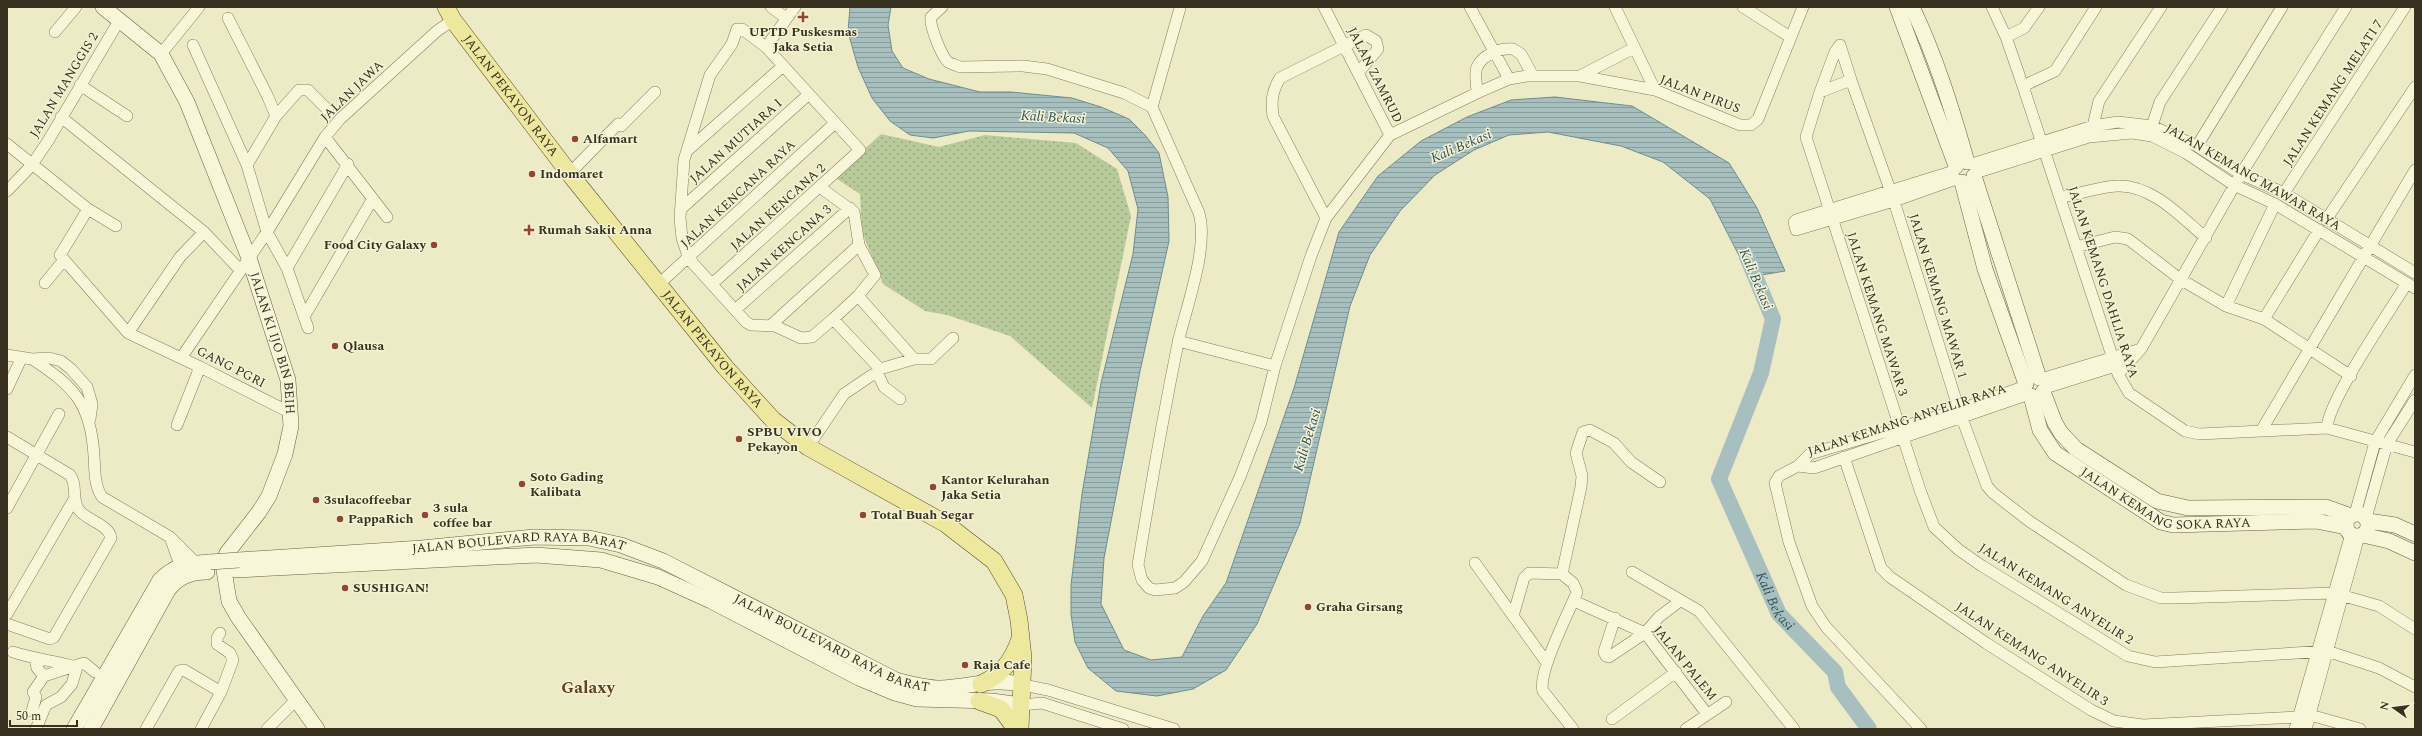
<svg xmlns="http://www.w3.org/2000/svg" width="2422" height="736" viewBox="0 0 2422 736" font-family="Spectral,serif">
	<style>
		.grass { fill: url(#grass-dots) }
		.water { fill: url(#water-rules); stroke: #6e8e8e }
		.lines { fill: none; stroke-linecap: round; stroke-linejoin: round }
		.river { stroke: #a7c0bf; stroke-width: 16 }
		.street-casing { stroke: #877d5c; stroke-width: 12 }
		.secondary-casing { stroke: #695e3f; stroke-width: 16 }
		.primary-casing { stroke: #554a30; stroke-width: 18 }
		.street { stroke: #f8f6d9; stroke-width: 11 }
		.secondary { stroke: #f8f6d9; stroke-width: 15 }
		.primary { stroke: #eee89f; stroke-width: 17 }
		.secondary-bridge-casing { stroke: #695e3f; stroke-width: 16; stroke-linecap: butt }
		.secondary-bridge { stroke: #f8f6d9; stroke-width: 15 }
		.poi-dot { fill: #94452f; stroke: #f4f3d5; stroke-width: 1.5 }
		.labels { text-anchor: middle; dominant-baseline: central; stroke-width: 3; stroke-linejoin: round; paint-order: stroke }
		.poi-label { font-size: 13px; font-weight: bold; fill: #38311f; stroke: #f4f3d5; text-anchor: start }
		.street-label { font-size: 13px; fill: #38311f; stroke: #f4f3d5 }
		.water-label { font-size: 14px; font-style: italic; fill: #2f5057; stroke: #f4f3d5 }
		.district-label { font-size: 17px; font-weight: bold; fill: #633e21; stroke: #f4f3d5 }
	</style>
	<defs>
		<pattern id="grass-dots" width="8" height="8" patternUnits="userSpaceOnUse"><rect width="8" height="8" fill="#b9ca9a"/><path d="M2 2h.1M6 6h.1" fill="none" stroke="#97a57d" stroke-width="1.8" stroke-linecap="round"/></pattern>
		<pattern id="water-rules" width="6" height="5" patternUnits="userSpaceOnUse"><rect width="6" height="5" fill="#a7c0bf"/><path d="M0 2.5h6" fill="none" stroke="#899d9b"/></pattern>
	</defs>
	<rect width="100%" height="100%" fill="#edeac6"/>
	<path class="grass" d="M881 134 939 147 985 135 1076 143 1117 169 1131 216 1092 408 1010 336 947 315 925 311 883 284 862 232 860 194 834 177Z"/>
	<path class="water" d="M850 7H891L888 25 892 51 903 68 929 79 980 92H1011L1072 98 1101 107 1129 119 1145 135 1159 153 1168 197 1169 241 1140 371 1104 558 1101 604 1124 650 1151 660 1182 657 1203 616 1226 583 1294 388 1339 232 1378 176 1421 141 1467 117 1511 100 1555 97 1632 106 1729 163 1757 208 1785 271 1750 277 1710 199 1663 162 1621 146 1548 132 1509 135 1474 150 1435 175 1400 211 1370 255 1350 306 1300 523 1257 624 1226 670 1193 689 1157 696 1116 691 1088 668 1075 642 1071 614V585L1082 494 1101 383 1133 254 1138 209 1128 171 1108 148 1074 133 969 131 933 138 910 135 890 121 872 98 858 67 848 32Z"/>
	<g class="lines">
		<path class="river" id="s1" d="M1747 257 1773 319 1761 373 1719 479 1779 614 1835 672 1838 687 1869 729"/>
		<defs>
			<path id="street" d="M771 7 786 18
				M942 7 931 17C929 25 942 57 948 62 951 64 956 65 960 67L1023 66 1047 69 1124 93 1152 107 1199 213C1209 248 1186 307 1178 343 1163 417 1150 491 1138 565L1142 580 1149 588 1155 590 1175 588 1184 582 1202 561 1240 477 1261 422 1275 366 1311 256 1326 218 1390 135 1477 93 1509 79 1527 76H1580L1655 90 1740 125H1751L1758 119 1803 7
				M1324 7 1390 135
				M1470 7 1509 79
				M1615 7 1655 90
				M1743 7 1790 37
				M1992 7 2006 37 2023 86 2118 374 2129 393 2185 431 2199 434 2327 428 2415 452
				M228 18 267 95 276 116
				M55 32 76 7
				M2006 37 2024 28 2039 7
				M193 45 247 165 267 232 287 268 308 328
				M766 47 795 7
				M161 54 199 7
				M1580 76 1634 48
				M80 85 127 116
				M2023 86 2055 71 2096 7
				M1820 92 1835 52 1840 45 1851 80
				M1477 93C1477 85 1474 74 1477 67 1483 54 1501 48 1513 49L1521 54 1533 76
				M1152 107 1180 8
				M61 117 204 232 240 270
				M2093 126 2099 101 2161 7
				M2152 126 2160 102 2222 7
				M325 137 387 217
				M7 144 88 209 116 226
				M2197 146 2282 7
				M688 150 783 66
				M1972 164 2093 126 2118 122 2152 126 2197 146 2241 174 2284 193 2415 273
				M247 165 276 116 299 90H308L328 110
				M1954 171 1796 220 1794 222 1796 230 1894 201 1956 179
				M1975 173 2089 137 2132 133 2152 136 2186 153 2234 185 2275 204 2415 288
				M569 174 618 124 621 126 655 92
				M7 191 31 166 48 141 120 19
				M2284 193 2405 7
				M2060 197C2079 194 2099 187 2117 186 2152 184 2182 218 2206 238
				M682 208 809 94
				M88 209 60 255 128 333 200 367 291 413
				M1326 218 1273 116C1271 101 1272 91 1280 78L1366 35 1376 41 1378 49 1358 73
				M2326 220 2415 87
				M2076 247 2115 237 2128 239 2180 279 2226 306 2264 319 2351 376
				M287 268 348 164
				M45 283 63 261
				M659 284 835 123
				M712 284 860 150 766 47 742 29H737L732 44 710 75 684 160 680 218 682 238 689 259 746 322 751 325 775 326 801 338 812 337 833 319 858 296 875 275 859 245 854 212 821 188
				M858 296 914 359H931L953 338
				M2226 306 2275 204
				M735 310 850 208
				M304 317 372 200
				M833 319 880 369 914 359
				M2264 319 2319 230
				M770 326 859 245
				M128 333 180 257 204 232
				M1178 341 1275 366
				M7 355 32 359 49 358 61 361 71 369 87 387 92 404 90 419
				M181 358 267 232 325 137 340 119 437 31 453 20
				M32 359C75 387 91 404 94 456 95 470 94 485 102 497L170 537 196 563 195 572 180 565 170 537
				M2118 374 2141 349 2241 174 2346 7
				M2041 379 2141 349
				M2045 388 2122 364
				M7 389 22 357
				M177 425 200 367
				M2327 428C2328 401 2390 311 2407 283
				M2261 431 2415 170
				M7 437 70 475C78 485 71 499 79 510 87 521 109 524 111 538L54 637 50 639 7 624
				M808 447 844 394 872 375 878 374 884 387 900 399
				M1844 457 1881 568 1890 577 1986 643 2091 710 2114 721 2143 725 2298 717
				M1798 466 1814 468 2029 394
				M7 508 59 414
				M2355 514 2375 442 2415 375
				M2366 518 2387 444 2415 400
				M1475 563 1547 663
				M1632 572 1699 611 1794 729
				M2334 593 2175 598H2161L2126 585 2029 521 1993 493 1987 486 1959 410 1894 201 1851 80 1820 92 1806 137 1920 490 1934 527 1959 550 1982 566 2128 656 2155 662 2327 651 2379 668 2415 687
				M2344 596 2379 606 2415 629
				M1574 601 1645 633 1707 714
				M7 614 73 501
				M1513 616 1524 578 1529 573 1562 574
				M1615 618 1604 652 1606 656 1609 657 1645 633 1659 617 1680 601
				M13 652C34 659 56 661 77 667L72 684 61 697 46 705 36 729
				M41 661 36 663 37 668 44 676
				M1023 685 1048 690 1174 729
				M1022 705 1042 703 1123 729
				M32 711 36 697 33 692 44 676 84 663 95 672
				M2310 715 2360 729
				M1612 719 1676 672
				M146 729 179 671 184 670 221 692
				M201 729 221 692 233 660 230 653 217 644V638L220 633
				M267 729 296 700
				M1573 729 1543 691C1537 674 1569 612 1577 592L1573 583 1562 574 1581 487 1582 476 1576 453 1583 432 1590 430 1614 443 1631 462 1660 482
				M1686 729 1726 702
				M1921 729 1826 627 1812 606 1789 542 1775 483 1779 476 1798 466 1810 454 1959 410 2026 386
				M2295 729 2351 534
				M2306 729 2359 536"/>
			<g id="secondary">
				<path id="s2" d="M103 7 161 54 187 102 249 258 288 380 291 426 285 454 269 496 259 512 227 553 223 564 229 601 238 617 317 729"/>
				<path d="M1897 7 1956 166"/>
				<path d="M1912 7C1936 57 1952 109 1967 162"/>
				<path d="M1974 176 2039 378"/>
				<path d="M1962 182 1985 269 2026 384"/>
				<path d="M2043 392 2055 423 2061 433 2076 449 2157 501 2188 508 2326 507 2351 516"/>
				<path id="s3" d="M2031 396 2040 430 2055 453 2161 522 2173 525 2316 521 2346 527"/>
				<circle cx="2357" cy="525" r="11"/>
				<path d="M2368 521 2395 525 2415 534"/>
				<path d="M2363 535 2389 541 2415 553"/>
				<path id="s4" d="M239 560 422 548 534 537 589 538 621 545 663 561 896 680C911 684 925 688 941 688 969 687 996 677 1023 685"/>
				<path d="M236 570 536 555 601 560 658 577 711 601 859 678 895 693 917 699 992 701 1022 705"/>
				<path d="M74 729 160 580C178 563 187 564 210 562"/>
				<path d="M91 729 168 590C178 577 190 572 207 572"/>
			</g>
			<g id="primary">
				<path id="s5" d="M446 7 453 20 573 178 725 367 773 420 808 447 946 524 994 561 1014 595 1019 620 1023 658 1020 729"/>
				<path d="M981 684C1003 674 1012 661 1020 639"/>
				<path d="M979 701 1001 709 1016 729"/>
			</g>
		</defs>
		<use href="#street" class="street-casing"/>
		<use href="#secondary" class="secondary-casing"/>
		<use href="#primary" class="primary-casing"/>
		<use href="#street" class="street"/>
		<use href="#secondary" class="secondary"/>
		<use href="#primary" class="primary"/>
		<defs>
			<path id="secondary-bridge" d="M210 562 239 560"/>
		</defs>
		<use href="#secondary-bridge" class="secondary-bridge-casing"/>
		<use href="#secondary-bridge" class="secondary-bridge"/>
	</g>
	<g class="poi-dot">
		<path d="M801 11h4v4h4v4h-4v4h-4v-4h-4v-4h4z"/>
		<circle cx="575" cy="139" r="4"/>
		<circle cx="532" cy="174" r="4"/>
		<path d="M527 224h4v4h4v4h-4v4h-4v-4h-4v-4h4z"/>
		<circle cx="434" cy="245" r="4"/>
		<circle cx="335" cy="346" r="4"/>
		<circle cx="739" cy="439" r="4"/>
		<circle cx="522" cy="484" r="4"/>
		<circle cx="933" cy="487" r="4"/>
		<circle cx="316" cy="500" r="4"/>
		<circle cx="425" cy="515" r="4"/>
		<circle cx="863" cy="515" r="4"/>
		<circle cx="340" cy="519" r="4"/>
		<circle cx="345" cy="588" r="4"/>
		<circle cx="1308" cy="607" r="4"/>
		<circle cx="965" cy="665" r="4"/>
	</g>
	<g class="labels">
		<g class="poi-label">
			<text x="803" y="32" text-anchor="middle">UPTD Puskesmas<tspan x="803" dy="15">Jaka Setia</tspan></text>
			<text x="583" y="139">Alfamart</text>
			<text x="540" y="174">Indomaret</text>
			<text x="538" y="230">Rumah Sakit Anna</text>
			<text x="426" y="245" text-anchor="end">Food City Galaxy</text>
			<text x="343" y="346">Qlausa</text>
			<text x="747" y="432">SPBU VIVO<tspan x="747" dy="15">Pekayon</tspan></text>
			<text x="530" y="477">Soto Gading<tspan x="530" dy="15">Kalibata</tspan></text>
			<text x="941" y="480">Kantor Kelurahan<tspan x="941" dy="15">Jaka Setia</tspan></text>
			<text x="324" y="500">3sulacoffeebar</text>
			<text x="433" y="508">3 sula<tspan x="433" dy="15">coffee bar</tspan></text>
			<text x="871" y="515">Total Buah Segar</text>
			<text x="348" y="519">PappaRich</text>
			<text x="353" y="588">SUSHIGAN!</text>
			<text x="1316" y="607">Graha Girsang</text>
			<text x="973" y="665">Raja Cafe</text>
		</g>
		<g class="street-label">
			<text transform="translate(1375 75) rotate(63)">JALAN ZAMRUD</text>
			<text transform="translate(64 85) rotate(-59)">JALAN MANGGIS 2</text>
			<text transform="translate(352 91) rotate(-44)">JALAN JAWA</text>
			<text transform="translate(2333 93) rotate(-57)">JALAN KEMANG MELATI 7</text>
			<text transform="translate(1700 94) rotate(21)">JALAN PIRUS</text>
			<text stroke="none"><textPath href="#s5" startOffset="110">JALAN PEKAYON RAYA</textPath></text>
			<text transform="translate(736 141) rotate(-42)">JALAN MUTIARA I</text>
			<text transform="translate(2253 177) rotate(30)">JALAN KEMANG MAWAR RAYA</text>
			<text transform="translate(738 194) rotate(-43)">JALAN KENCANA RAYA</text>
			<text transform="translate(778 207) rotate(-42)">JALAN KENCANA 2</text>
			<text transform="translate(784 248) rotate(-42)">JALAN KENCANA 3</text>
			<text transform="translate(2103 282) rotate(72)">JALAN KEMANG DAHLIA RAYA</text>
			<text transform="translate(1938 296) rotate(73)">JALAN KEMANG MAWAR 1</text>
			<text transform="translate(1877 314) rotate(72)">JALAN KEMANG MAWAR 3</text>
			<text stroke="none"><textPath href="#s2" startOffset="386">JALAN KI IJO BIN BEIH</textPath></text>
			<text stroke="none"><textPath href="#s5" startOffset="434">JALAN PEKAYON RAYA</textPath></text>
			<text transform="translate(231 367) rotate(27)">GANG PGRI</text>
			<text transform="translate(1907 420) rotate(-18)">JALAN KEMANG ANYELIR RAYA</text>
			<text stroke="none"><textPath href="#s3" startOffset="187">JALAN KEMANG SOKA RAYA</textPath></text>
			<text stroke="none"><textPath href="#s4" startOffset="281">JALAN BOULEVARD RAYA BARAT</textPath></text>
			<text transform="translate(2056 594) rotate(32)">JALAN KEMANG ANYELIR 2</text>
			<text stroke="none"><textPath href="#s4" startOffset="617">JALAN BOULEVARD RAYA BARAT</textPath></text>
			<text transform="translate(2032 654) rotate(33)">JALAN KEMANG ANYELIR 3</text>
			<text transform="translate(1685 663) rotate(51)">JALAN PALEM</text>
		</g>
		<g class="water-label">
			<text transform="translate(1053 117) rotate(3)">Kali Bekasi</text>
			<text transform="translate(1461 146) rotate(-23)">Kali Bekasi</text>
			<text transform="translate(1756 279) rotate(67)">Kali Bekasi</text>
			<text transform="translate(1307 440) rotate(-73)">Kali Bekasi</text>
			<text stroke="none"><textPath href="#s1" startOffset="371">Kali Bekasi</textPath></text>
		</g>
		<g class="district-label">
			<text x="588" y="688">Galaxy</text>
		</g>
	</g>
	<rect width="2422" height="736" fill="none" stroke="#38311f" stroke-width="16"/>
	<g transform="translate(2394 708) rotate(284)" stroke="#f4f3d5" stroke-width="3" paint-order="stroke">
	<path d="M0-3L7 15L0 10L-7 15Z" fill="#38311f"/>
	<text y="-6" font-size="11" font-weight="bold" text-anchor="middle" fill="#38311f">N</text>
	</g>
	<path d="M10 720v6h67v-6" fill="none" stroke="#38311f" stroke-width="2"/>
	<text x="16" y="720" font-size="12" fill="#38311f" stroke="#f4f3d5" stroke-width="3" paint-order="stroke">50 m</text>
</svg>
